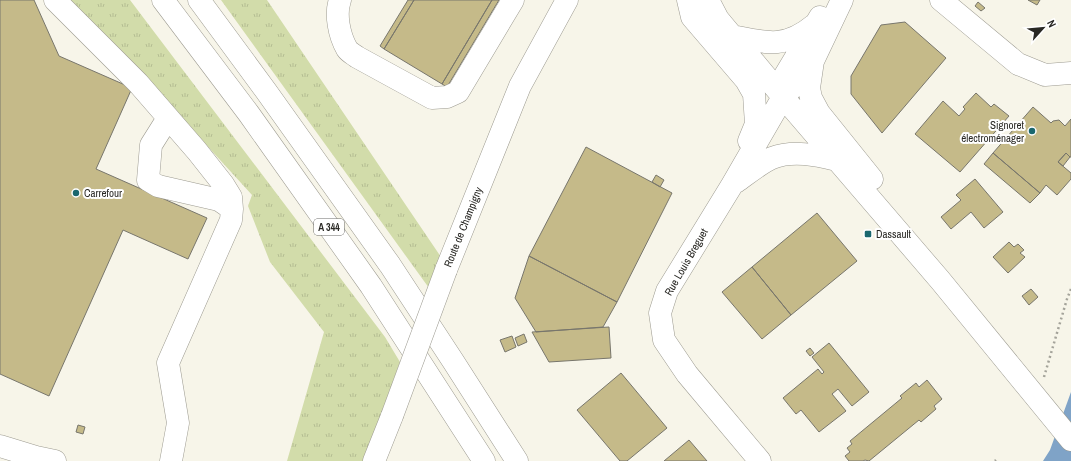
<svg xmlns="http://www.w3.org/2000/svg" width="1071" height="461" viewBox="0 0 1071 461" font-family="'Archivo Narrow',sans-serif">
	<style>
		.grass { fill: url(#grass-tufts) }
		.water { fill: #7fa3c7 }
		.building { fill: #c5ba89; stroke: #78766c }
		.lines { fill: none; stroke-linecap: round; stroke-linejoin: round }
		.minor-casing { stroke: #9d9b91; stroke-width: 23 }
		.highway-casing { stroke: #9d9b91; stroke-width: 23 }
		.path { stroke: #a4a39a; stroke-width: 2.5; stroke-dasharray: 2 3; stroke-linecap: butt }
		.minor { stroke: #fff; stroke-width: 22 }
		.highway { stroke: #fff; stroke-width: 22 }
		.minor-bridge-casing { stroke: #9d9b91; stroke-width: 23; stroke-linecap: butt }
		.minor-bridge { stroke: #fff; stroke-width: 22 }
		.poi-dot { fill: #1a676e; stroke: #fff; stroke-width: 1.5 }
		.labels { text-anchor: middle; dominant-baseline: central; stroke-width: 4; stroke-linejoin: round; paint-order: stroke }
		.shield { fill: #fff; stroke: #696866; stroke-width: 1 }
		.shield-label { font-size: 10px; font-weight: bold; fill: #292824 }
		.poi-label { font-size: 11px; fill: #292824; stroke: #fff; text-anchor: start }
		.street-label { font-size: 11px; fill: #292824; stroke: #fff }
	</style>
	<defs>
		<pattern id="grass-tufts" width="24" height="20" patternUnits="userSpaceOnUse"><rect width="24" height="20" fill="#d2dcaa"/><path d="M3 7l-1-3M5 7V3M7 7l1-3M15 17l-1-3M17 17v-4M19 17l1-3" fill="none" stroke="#b4bd92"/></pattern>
	</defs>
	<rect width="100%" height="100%" fill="#f7f5e9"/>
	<path class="grass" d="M67 0H130L385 337 400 362 364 461H287L324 332 270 262 248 206 252 195 148 81Z
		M221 0H267L441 257 429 288Z"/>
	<path class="water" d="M1071 392V461H1043L1050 450Z"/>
	<path class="building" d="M0 0H34L59 56 132 88 96 169 207 218 188 259 123 230 49 396 0 374Z
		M408 0H414L384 49 380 46Z
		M414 0H492L442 84 384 49Z
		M492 0H499L447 87 442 84Z
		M1028 0H1040L1037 5Z
		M978 2 985 8 981 11 975 6Z
		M905 22 946 58 882 133 851 94V76L881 25Z
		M976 93 991 107 994 104 1009 116 960 172 915 134 943 101 959 116 965 109 963 107Z
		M1033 107 1051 123 1053 121 1059 120 1065 126 1071 119V157H1070L1066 153 1058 162 1071 173V179L1057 195 1046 185 1040 193 993 153Z
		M586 147 672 193 617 302 529 256Z
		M993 153 1040 193 1030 203 984 164Z
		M1066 153 1070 157 1063 166 1058 162Z
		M656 175 664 180 660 187 652 182Z
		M975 179 1003 212 984 228 971 212 951 229 941 217 961 200 956 195Z
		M817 213 857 261 791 315 752 267Z
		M1009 242 1014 247 1018 244 1024 250 1020 253 1025 257 1008 273 993 257Z
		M529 256 617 302 603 327 536 332 515 298Z
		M752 267 791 315 762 339 722 292Z
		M1031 289 1038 297 1029 305 1022 296Z
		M609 327 611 358 549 362 532 332Z
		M524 334 527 342 518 346 515 338Z
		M512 336 516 347 505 352 500 340Z
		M829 343 869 392 852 406 838 389 832 394 846 411 819 432 801 410 796 414 783 398 818 369 822 374 824 372 812 357Z
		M810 348 814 353 810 356 806 351Z
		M621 373 667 428 627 461H620L577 410Z
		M927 380 942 399 934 406 936 409 921 422 919 420 869 461 865 460 863 461H849L845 456 850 452 847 448 852 444 850 441 902 398 900 396 916 383 919 387Z
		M78 425 85 427 83 434 76 432Z
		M689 440 707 461H664Z"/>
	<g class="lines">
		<defs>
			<path id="minor" d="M55 0 138 83 197 151 223 184 231 197 232 209 231 220 168 363 178 423 171 461
				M340 0C335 14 339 35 347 49 349 52 353 54 357 57L432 98 447 97 458 92 513 0
				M688 0 692 17 746 80 754 94 756 124 749 141
				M708 0 718 19 783 97 940 280 1071 440
				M941 0 1018 64 1045 75 1071 73
				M732 36C766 43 785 49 814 25
				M813 61 809 88 811 98 819 113 872 179
				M782 88 784 77 820 17
				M168 118 151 145 148 180 158 186 219 200 232 209
				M736 182C746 175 762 162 772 158 793 150 816 155 837 160
				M446 270 520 86 567 0
				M0 446 36 457 55 461
				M374 461 392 416
				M760 461 687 374 664 340 660 313 667 291 732 185 783 97 792 88 813 61 842 0"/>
			<path id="highway" d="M163 0 249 114 371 286 484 461
				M199 0 266 91 390 265 453 361 517 461"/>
		</defs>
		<use href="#minor" class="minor-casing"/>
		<use href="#highway" class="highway-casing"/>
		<path class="path" d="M1044 377 1067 299 1071 289
			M995 461 996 460"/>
		<use href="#minor" class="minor"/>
		<use href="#highway" class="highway"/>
		<defs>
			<path id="minor-bridge" d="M392 416 446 270"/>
		</defs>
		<use href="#minor-bridge" class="minor-bridge-casing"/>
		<use href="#minor-bridge" class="minor-bridge"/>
	</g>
	<g class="poi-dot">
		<circle cx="1032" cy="131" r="4"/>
		<circle cx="76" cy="193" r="4"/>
		<rect x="864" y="230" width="8" height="8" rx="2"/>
	</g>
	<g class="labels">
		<rect class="shield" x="314" y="219" width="30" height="16" rx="3"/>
		<g class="shield-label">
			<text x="329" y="227">A 344</text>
		</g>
		<g class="poi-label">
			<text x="1024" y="125" text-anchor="end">Signoret<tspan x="1024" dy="13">électroménager</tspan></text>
			<text x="84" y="193">Carrefour</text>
			<text x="876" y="234">Dassault</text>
		</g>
		<g class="street-label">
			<text transform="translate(463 227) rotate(-68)">Route de Champigny</text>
			<text transform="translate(686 262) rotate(-60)">Rue Louis Breguet</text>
		</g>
	</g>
	<g transform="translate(1043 28) rotate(63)" stroke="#ffffff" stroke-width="3" paint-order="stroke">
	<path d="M0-3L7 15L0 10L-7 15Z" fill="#292824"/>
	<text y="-6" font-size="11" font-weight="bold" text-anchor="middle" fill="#292824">N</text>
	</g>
</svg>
